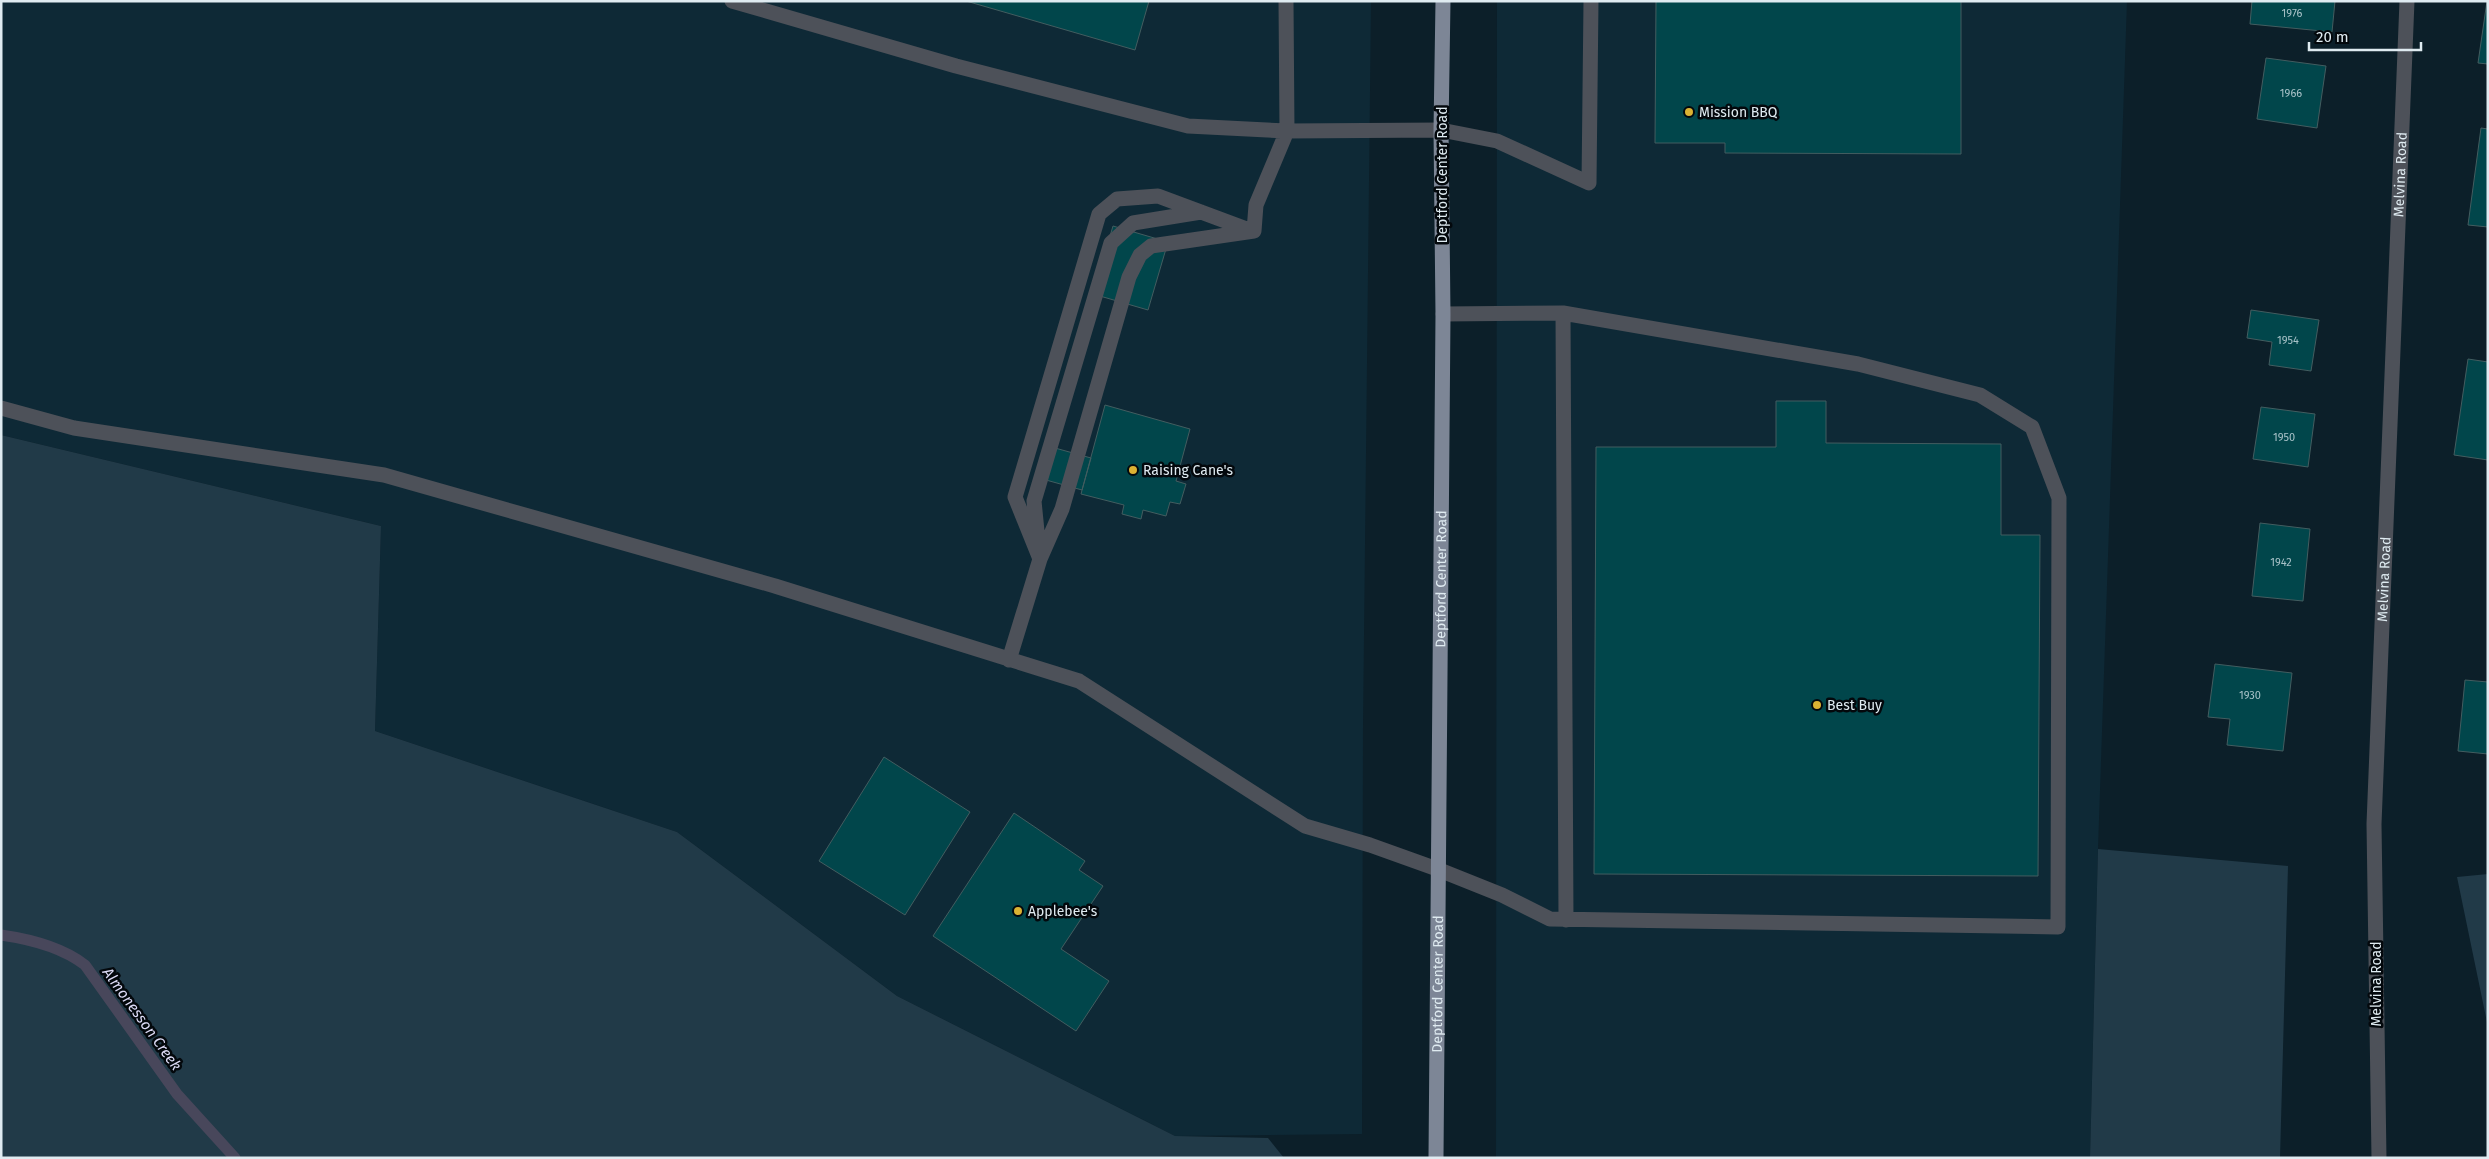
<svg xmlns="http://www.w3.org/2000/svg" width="2489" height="1159" viewBox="0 0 2489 1159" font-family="'Fira Sans',sans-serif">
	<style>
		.built { fill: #0e2936 }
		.green { fill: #213a48 }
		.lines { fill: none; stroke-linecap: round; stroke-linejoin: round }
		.stream { stroke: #48475b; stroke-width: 11 }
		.building { fill: #01464b; stroke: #435d60 }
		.service { stroke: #4d5159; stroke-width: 15 }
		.minor { stroke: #4d5159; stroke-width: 15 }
		.primary { stroke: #7d8696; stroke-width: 15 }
		.poi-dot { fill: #dbb233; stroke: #03080c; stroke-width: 2 }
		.labels { text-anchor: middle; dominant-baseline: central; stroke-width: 5; stroke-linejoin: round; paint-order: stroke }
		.number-label { font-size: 11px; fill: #a8c2c8 }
		.poi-label { font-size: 14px; fill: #dfebf1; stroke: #03080c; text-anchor: start }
		.street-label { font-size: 14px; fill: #dfebf1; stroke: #03080c }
		.water-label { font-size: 15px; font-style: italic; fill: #dddbf6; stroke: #03080c }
	</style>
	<rect width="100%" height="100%" fill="#0c1f29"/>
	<path class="built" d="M1 1H1371L1363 726 1362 1134 1175 1136 897 996 677 832 375 731 381 526 1 435Z
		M1497 1H2127L2098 849 2090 1158H1496Z"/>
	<path class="green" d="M1 435 381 526 375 731 677 832 897 996 1175 1136 1268 1138 1284 1158H1Z
		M2098 849 2288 866 2280 1158H2090Z
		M2488 874V1027L2457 877Z"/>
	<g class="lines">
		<path class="stream" d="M1 935C29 939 62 947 85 965L177 1094 235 1158"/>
	</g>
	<path class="building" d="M966 1H1149L1135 50Z
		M1656 1H1961V154L1725 153V143H1655Z
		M2252 1H2335L2332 32 2250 24Z
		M2487 1H2488V64L2478 63Z
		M2266 58 2326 66 2317 128 2257 119Z
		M2481 128 2488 129V227L2468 225Z
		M1113 226 1168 242 1148 310 1093 294Z
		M2251 310 2319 320 2311 371 2269 365 2272 342 2247 338Z
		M2468 359 2488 362V460L2454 455Z
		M1776 401H1826V443L2001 444V535H2040L2038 876 1594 874 1596 447H1776Z
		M1105 405 1190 429 1176 481 1186 484 1180 504 1170 502 1166 516 1143 510 1141 519 1122 514 1124 505 1081 494Z
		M2261 407 2315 414 2308 467 2253 459Z
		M1055 448 1091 458 1082 490 1046 480Z
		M2260 523 2310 529 2303 601 2252 596Z
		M2215 664 2292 673 2283 751 2227 745 2230 719 2208 717Z
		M2465 680 2488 682V754L2458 751Z
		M884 757 970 812 905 915 819 861Z
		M1014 813 1085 861 1079 870 1103 886 1061 949 1109 981 1076 1031 933 936Z"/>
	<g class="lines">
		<path class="service" d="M732 1 956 66 1188 126 1287 131 1441 130 1497 141 1589 183 1591 1
			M1254 231 1256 205 1287 131 1286 1
			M1563 313 1566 920
			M1 408 74 428 384 475 775 586 1079 681 1305 826 1370 845 1437 869 1502 895 1550 919 2058 927 2059 498 2032 427 1980 395 1858 364 1563 313 1443 314
			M1038 541 1034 501 1111 243 1133 223 1201 212
			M1040 559 1015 497 1099 214 1117 199 1158 196 1252 231
			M1009 660 1040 559 1062 509 1129 277 1140 255 1151 246 1254 231"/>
		<path class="minor" id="s1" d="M2379 1158 2374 824 2407 1"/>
		<path class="primary" id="s2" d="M1436 1158 1443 314 1441 130 1443 1"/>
	</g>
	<g class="poi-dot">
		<circle cx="1689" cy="112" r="5"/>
		<circle cx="1133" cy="470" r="5"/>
		<circle cx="1817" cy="705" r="5"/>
		<circle cx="1018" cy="911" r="5"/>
	</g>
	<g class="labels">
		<g class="number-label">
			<text x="2292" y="13">1976</text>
			<text x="2291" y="93">1966</text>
			<text x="2288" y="340">1954</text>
			<text x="2284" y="437">1950</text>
			<text x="2281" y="562">1942</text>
			<text x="2250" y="695">1930</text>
		</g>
		<g class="poi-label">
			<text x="1699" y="112">Mission BBQ</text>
			<text x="1143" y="470">Raising Cane's</text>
			<text x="1827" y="705">Best Buy</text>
			<text x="1028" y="911">Applebee's</text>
		</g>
		<g class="street-label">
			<text transform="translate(1442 175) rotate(-90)">Deptford Center Road</text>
			<text stroke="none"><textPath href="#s1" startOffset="984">Melvina Road</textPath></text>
			<text stroke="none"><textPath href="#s2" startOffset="579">Deptford Center Road</textPath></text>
			<text stroke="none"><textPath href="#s1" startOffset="579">Melvina Road</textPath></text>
			<text stroke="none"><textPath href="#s2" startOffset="174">Deptford Center Road</textPath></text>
			<text transform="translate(2376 984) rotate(-90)">Melvina Road</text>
		</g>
		<g class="water-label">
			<text transform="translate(142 1019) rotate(54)">Almonesson Creek</text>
		</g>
	</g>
	<rect width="2489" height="1159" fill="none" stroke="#dfebf1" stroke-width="5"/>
	<path d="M2309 42v8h112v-8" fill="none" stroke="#dfebf1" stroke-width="2.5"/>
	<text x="2316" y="42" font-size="15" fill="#dfebf1" stroke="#03080c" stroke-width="4" paint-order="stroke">20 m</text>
</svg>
